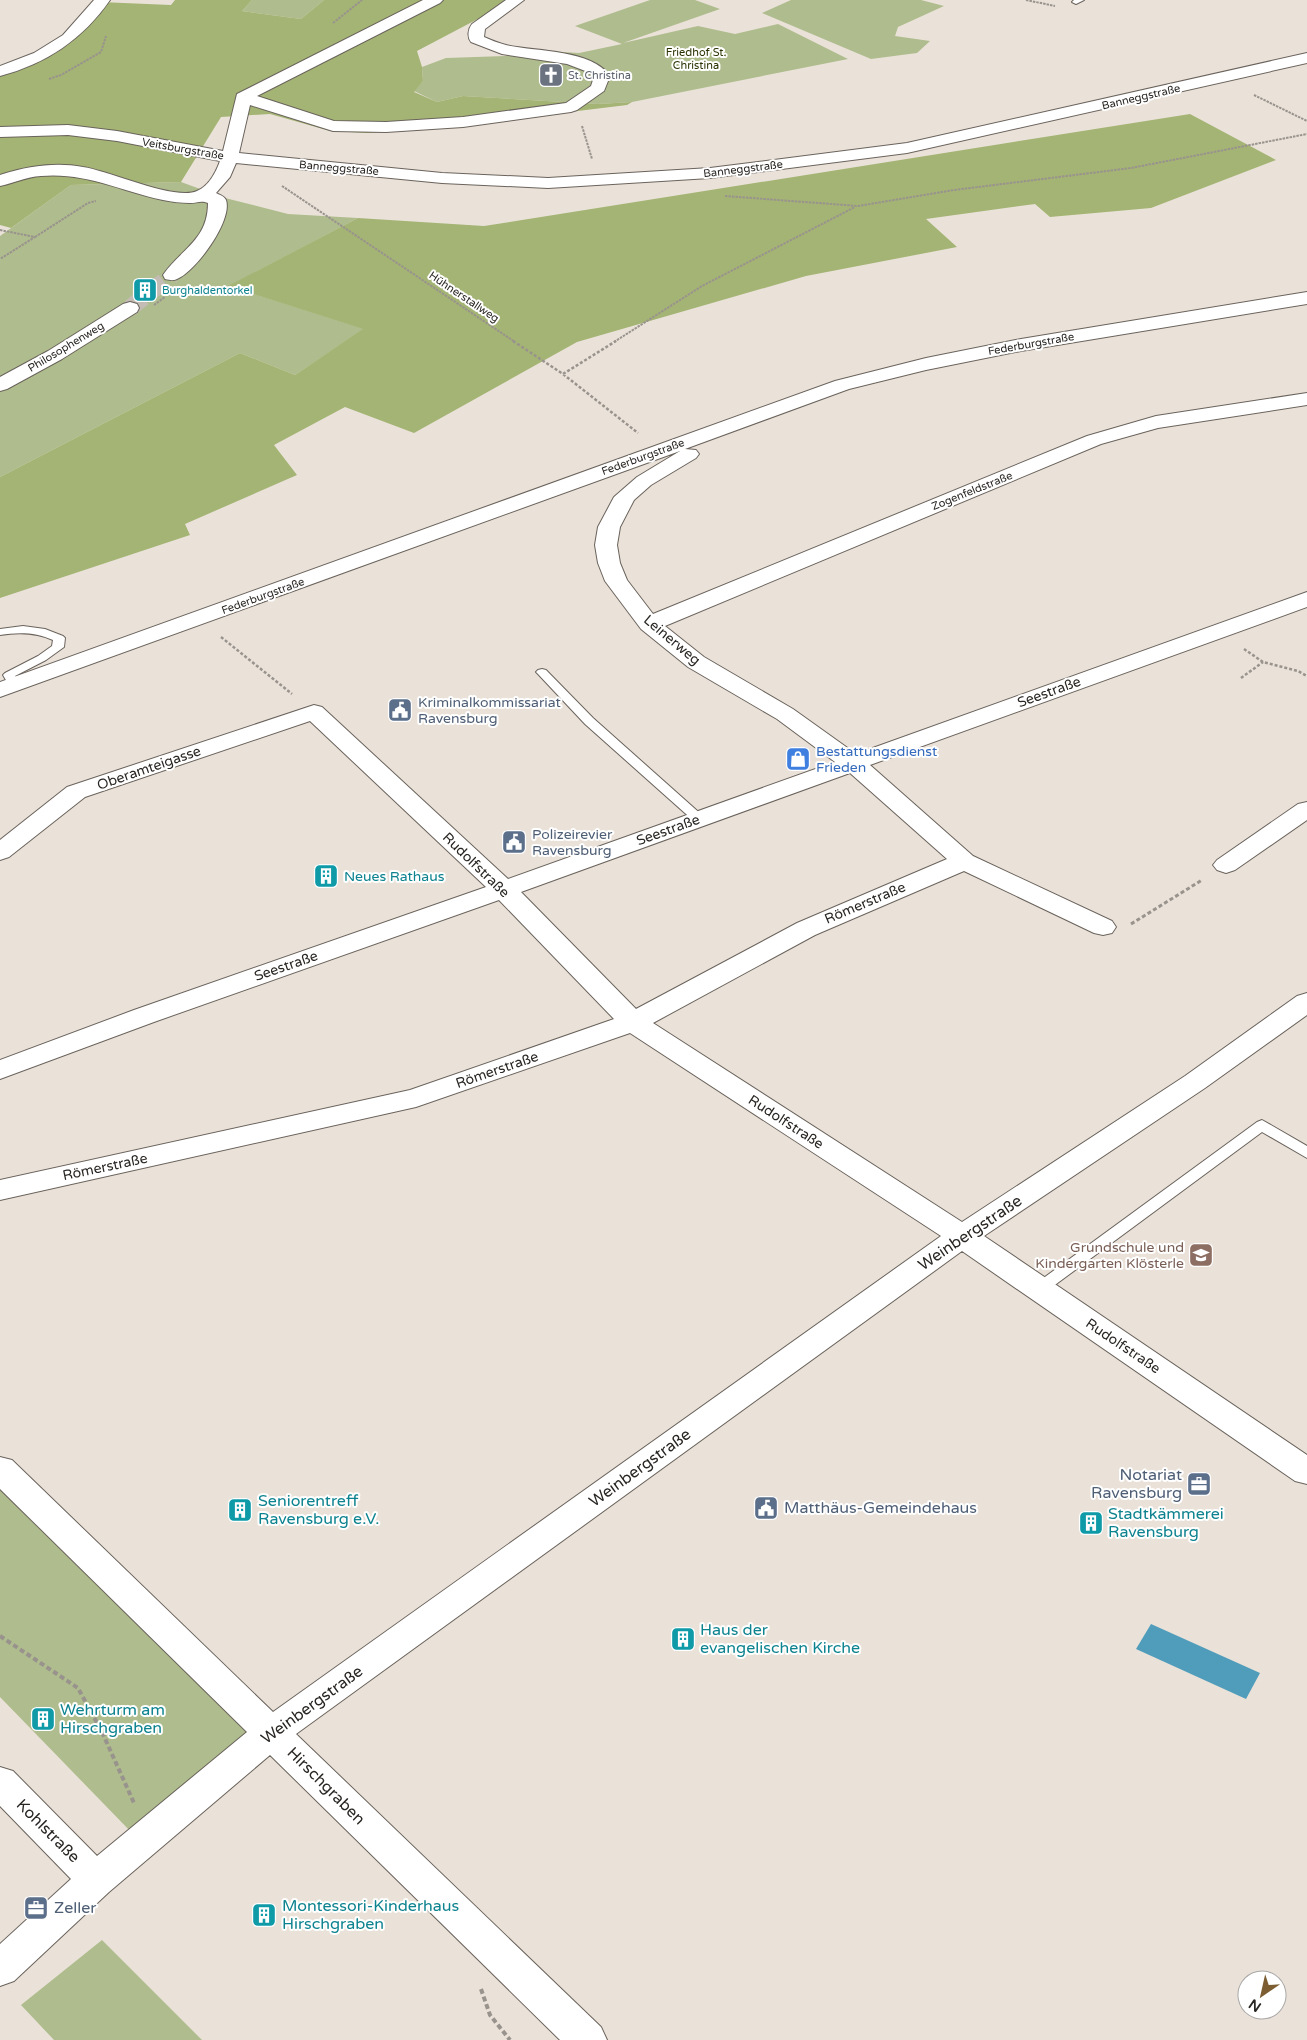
<svg xmlns="http://www.w3.org/2000/svg" width="1307" height="2040" viewBox="0 0 1307 2040" font-family="'Varela Round',sans-serif">
	<style>
		.green { fill: #afbc8d }
		.forest { fill: #a4b474 }
		.water { fill: #509cbb }
		.lines { fill: none; stroke-linecap: round; stroke-linejoin: round }
		.minor-tunnel { stroke: #c3bcb5; stroke-width: 17; stroke-dasharray: 17 9; stroke-linecap: butt }
		.service-casing { stroke: #6a635c; stroke-width: 2 }
		.minor-casing { stroke: #6a635c; stroke-width: 2 }
		.path-far3 { stroke: #99938d; stroke-width: 2; stroke-dasharray: 2.5 1; stroke-linecap: butt }
		.path-far2 { stroke: #99938d; stroke-width: 2.5; stroke-dasharray: 3 2; stroke-linecap: butt }
		.path-far1 { stroke: #99938d; stroke-width: 3; stroke-dasharray: 4 2.5; stroke-linecap: butt }
		.path { stroke: #99938d; stroke-width: 4; stroke-dasharray: 5 3; stroke-linecap: butt }
		.service { fill: #fff; fill-rule: evenodd }
		.minor { fill: #fff; fill-rule: evenodd }
		.labels { text-anchor: middle; dominant-baseline: central; stroke-width: 4; stroke-linejoin: round; paint-order: stroke }
		.far-park-label { font-size: 11px; fill: #293200; stroke: #fff }
		.far-worship-label { font-size: 11px; fill: #5b616d; stroke: #fff; text-anchor: start }
		.far-street-label { font-size: 11px; fill: #292623; stroke: #fff }
		.far-culture-label { font-size: 11px; fill: #0d838f; stroke: #fff; text-anchor: start }
		.street-label { font-size: 14px; fill: #292623; stroke: #fff }
		.service-label { font-size: 14px; fill: #4e5e75; stroke: #fff; text-anchor: start }
		.shop-label { font-size: 14px; fill: #366cbe; stroke: #fff; text-anchor: start }
		.culture-label { font-size: 14px; fill: #0d838f; stroke: #fff; text-anchor: start }
		.education-label { font-size: 14px; fill: #785e54; stroke: #fff; text-anchor: end }
		.near-street-label { font-size: 16px; fill: #292623; stroke: #fff }
		.near-service-label { font-size: 16px; fill: #4e5e75; stroke: #fff; text-anchor: start }
		.near-culture-label { font-size: 16px; fill: #0d838f; stroke: #fff; text-anchor: start }
	</style>
	<rect width="100%" height="100%" fill="#eae2d9"/>
	<path class="green" d="M252 0H324L301 19 242 11Z
		M650 0H695L720 9 623 43 698 26 735 34 778 24 848 59 632 102 598 104 463 96 437 102 414 91 423 81 422 67 446 58 505 56 531 50 579 53 622 44 575 26Z
		M791 0H921L944 6 898 27 895 36 930 41 917 53 871 59 762 13Z
		M181 182 225 198 288 214 358 218 229 286 364 329 295 375 240 353 0 477V236L71 185Z
		M0 1485 257 1733 134 1835 0 1697Z
		M102 1940 202 2040H54L21 2005Z"/>
	<path class="forest" d="M175 0H252L242 11 301 19 324 0H514L417 51 422 67 423 81 414 92 437 102 463 96 598 104 632 102 627 105 422 130 368 133 330 131 270 114 221 117 181 182 71 185 11 228 0 225V71L40 56 100 2 171 5Z
		M1190 114 1276 160 1151 208 1050 217 1035 204 926 219 957 247 806 276 577 342 414 433 345 407 274 445 297 475 185 524 190 535 0 598V477L240 353 295 375 363 329 228 286 358 218 484 226Z"/>
	<path class="water" d="M1151 1624 1260 1673 1246 1699 1136 1649Z"/>
	<g class="lines">
		<path class="minor-tunnel" d="M130 308 172 275"/>
		<defs>
			<path id="service" d="M1074 0H1084L1076 4 1072 2Z
				M23 626 45 629 63 636 65 638 64 647 46 660 15 676 20 685 14 689 10 687 3 675 5 673 38 656 52 646 53 640C36 632 18 632 0 635V629Z
				M542 669 546 670 593 718 703 816 705 819 703 822H695L585 724 538 674 536 672 538 670Z
				M1262 1120 1307 1146V1158L1262 1132 1044 1293 1039 1294 1034 1293 1031 1289 1034 1285 1257 1122Z"/>
			<path id="minor" d="M94 0H110C83 39 46 64 0 76V66L34 53 63 35Z
				M423 0H443L440 3 257 96 334 121 386 122 463 117 566 103 591 86 594 77 588 72 567 64 502 54 471 42C467 37 468 29 472 24L506 0H524L485 29 484 37C491 40 498 43 506 45 536 52 591 49 610 76L604 91 577 110 571 112 463 127 386 132 333 131 250 105 239 153 442 173 548 178 710 168 907 143 1307 53V63L907 153 710 178 548 188 442 183 236 163 230 177 216 193C220 195 224 196 226 200 233 221 195 272 177 279 173 281 170 280 165 279L163 275C181 249 208 240 208 203 201 200 197 203 190 203 181 203 172 202 163 200 121 191 85 172 41 176 26 177 14 183 0 186V175L3 174C29 166 56 162 83 167 110 171 175 201 197 191 209 186 216 172 220 161L117 141 68 135 0 137V127L68 125 117 131 223 151 237 94Z
				M1307 292V304L1021 351 926 370 849 389 685 449 696 450 699 454 696 458 651 485 634 500 620 527 617 545 620 563 627 580 653 614 1087 436 1156 416 1307 393V405L1158 428 1101 444 665 626 704 657 793 709 856 754 1307 592V607L870 765 973 856 1112 921 1116 927 1112 933 1103 935 1094 933 964 871 815 935 653 1023 962 1222 1185 1076 1297 996 1307 993V1015L1205 1088 984 1236 1307 1455V1484L1295 1481 962 1251 296 1734 601 2027 607 2040H560L270 1755 109 1892 14 1981 0 1986V1944L71 1879 0 1806V1767L13 1771 97 1856 247 1732 0 1489V1457L12 1460 273 1712 941 1236 630 1033 416 1107 0 1200V1180L410 1090 614 1019 499 900 154 1022 0 1079V1060L134 1010 486 887 310 721 85 797 9 857 0 860V840L67 787 314 705 322 707 508 879 835 762 777 719 688 667 641 629 605 581 598 563 595 545 598 527 614 497 637 477 680 451 0 697V682L835 381 926 358 1021 339ZM850 773 947 859 797 923 636 1009 521 892Z
				M130 302 137 304 139 308 137 312 62 359 7 389 0 391V377L48 351 123 304Z
				M1307 802V820L1235 870 1226 873 1217 870 1213 865 1217 860 1298 804Z"/>
		</defs>
		<use href="#service" class="service-casing"/>
		<use href="#minor" class="minor-casing"/>
		<path class="path-far3" d="M1026 0 1055 6
			M333 23 362 0
			M49 79 61 75 101 52 106 36
			M1254 95 1307 121
			M582 126 592 159
			M282 186 515 342
			M725 196 858 206 954 190 1131 168 1307 134
			M0 230 35 237 0 259
			M35 237 88 203 96 201
			M154 305 165 297
			M614 342 702 286 855 207"/>
		<path class="path-far2" d="M513 341 563 374 638 433
			M563 374 616 341
			M221 637 292 694
			M1244 649 1263 662 1298 671 1307 676
			M1241 678 1263 662"/>
		<path class="path-far1" d="M1131 924 1202 880"/>
		<path class="path" d="M0 1636 78 1688 102 1732 134 1803
			M481 1989 490 2015 510 2040"/>
		<use href="#service" class="service"/>
		<use href="#minor" class="minor"/>
	</g>
	<defs>
		<symbol id="church-square" viewBox="-11 -11 22 22"><rect x="-9" y="-9" width="18" height="18" rx="4" fill="#6b7280" stroke="#fff"/><path d="M-1.2-6h2.4v3.5h3.3v2.4h-3.3V6h-2.4V-.1h-3.3v-2.4h3.3Z" fill="#fff"/></symbol>
		<symbol id="building-square" viewBox="-11 -11 22 22"><rect x="-9" y="-9" width="18" height="18" rx="4" fill="#0f9aa8" stroke="#fff"/><path d="M-4-6H4V6H1V3H-1V6H-4ZM-2.5-4.3h1.7v1.8h-1.7ZM.8-4.3h1.7v1.8H.8ZM-2.5-1h1.7V.8h-1.7ZM.8-1h1.7V.8H.8Z" fill="#fff"/></symbol>
		<symbol id="civic-square" viewBox="-11 -11 22 22"><rect x="-9" y="-9" width="18" height="18" rx="4" fill="#5c6f8a" stroke="#fff"/><path d="M-.6-6.5H3V-4.5H.6V-3L4-1V1h2V6H-6V1h2V-1L-.6-3ZM-1.2 2.5V6h2.4V2.5Z" fill="#fff"/></symbol>
		<symbol id="shop-square" viewBox="-11 -11 22 22"><rect x="-9" y="-9" width="18" height="18" rx="4" fill="#3f7fe0" stroke="#fff"/><path d="M-5-2.5h2.3a2.7 3.5 0 0 1 5.4 0H5L5.5 6h-11ZM-1.5-2.5h3a1.5 2.3 0 0 0-3 0Z" fill="#fff"/></symbol>
		<symbol id="school-square" viewBox="-11 -11 22 22"><rect x="-9" y="-9" width="18" height="18" rx="4" fill="#8d6e63" stroke="#fff"/><path d="M0-5L7-2L0 1L-7-2ZM-4 1L0 2.5L4 1V4Q0 6-4 4Z" fill="#fff"/></symbol>
		<symbol id="office-square" viewBox="-11 -11 22 22"><rect x="-9" y="-9" width="18" height="18" rx="4" fill="#5c6f8a" stroke="#fff"/><path d="M-6-3h4V-5.5h4V-3h4V5H-6ZM-1-4.5V-3h2v-1.5ZM-6 0V1H6V0Z" fill="#fff"/></symbol>
	</defs>
	<g fill-rule="evenodd">
		<use href="#church-square" x="537" y="61" width="28" height="28"/>
		<use href="#building-square" x="131" y="276" width="28" height="28"/>
		<use href="#civic-square" x="386" y="696" width="28" height="28"/>
		<use href="#shop-square" x="784" y="745" width="28" height="28"/>
		<use href="#civic-square" x="500" y="828" width="28" height="28"/>
		<use href="#building-square" x="312" y="862" width="28" height="28"/>
		<use href="#school-square" x="1187" y="1241" width="28" height="28"/>
		<use href="#office-square" x="1185" y="1470" width="28" height="28"/>
		<use href="#civic-square" x="752" y="1494" width="28" height="28"/>
		<use href="#building-square" x="226" y="1496" width="28" height="28"/>
		<use href="#building-square" x="1077" y="1509" width="28" height="28"/>
		<use href="#building-square" x="669" y="1625" width="28" height="28"/>
		<use href="#building-square" x="29" y="1705" width="28" height="28"/>
		<use href="#office-square" x="22" y="1894" width="28" height="28"/>
		<use href="#building-square" x="250" y="1901" width="28" height="28"/>
	</g>
	<g class="labels">
		<g class="far-park-label">
			<text x="696" y="52">Friedhof St.<tspan x="696" dy="13">Christina</tspan></text>
		</g>
		<g class="far-worship-label">
			<text x="568" y="75">St. Christina</text>
		</g>
		<g class="far-street-label">
			<text transform="translate(1141 97) rotate(-13)">Banneggstraße</text>
			<text transform="translate(183 149) rotate(10)">Veitsburgstraße</text>
			<text transform="translate(339 168) rotate(5)">Banneggstraße</text>
			<text transform="translate(743 169) rotate(-7)">Banneggstraße</text>
			<text transform="translate(464 297) rotate(34)">Hühnerstallweg</text>
			<text transform="translate(1031 344) rotate(-10)">Federburgstraße</text>
			<text transform="translate(66 347) rotate(-31)">Philosophenweg</text>
			<text transform="translate(643 457) rotate(-20)">Federburgstraße</text>
			<text transform="translate(972 491) rotate(-22)">Zogenfeldstraße</text>
			<text transform="translate(263 596) rotate(-20)">Federburgstraße</text>
		</g>
		<g class="far-culture-label">
			<text x="162" y="290">Burghaldentorkel</text>
		</g>
		<g class="street-label">
			<text transform="translate(672 640) rotate(40)">Leinerweg</text>
			<text transform="translate(1049 692) rotate(-20)">Seestraße</text>
			<text transform="translate(149 768) rotate(-19)">Oberamteigasse</text>
			<text transform="translate(668 830) rotate(-20)">Seestraße</text>
			<text transform="translate(476 865) rotate(44)">Rudolfstraße</text>
			<text transform="translate(865 903) rotate(-23)">Römerstraße</text>
			<text transform="translate(286 966) rotate(-19)">Seestraße</text>
			<text transform="translate(497 1070) rotate(-19)">Römerstraße</text>
			<text transform="translate(786 1122) rotate(33)">Rudolfstraße</text>
			<text transform="translate(105 1167) rotate(-12)">Römerstraße</text>
			<text transform="translate(1123 1346) rotate(34)">Rudolfstraße</text>
		</g>
		<g class="service-label">
			<text x="418" y="702">Kriminalkommissariat<tspan x="418" dy="16">Ravensburg</tspan></text>
			<text x="532" y="834">Polizeirevier<tspan x="532" dy="16">Ravensburg</tspan></text>
		</g>
		<g class="shop-label">
			<text x="816" y="751">Bestattungsdienst<tspan x="816" dy="16">Frieden</tspan></text>
		</g>
		<g class="culture-label">
			<text x="344" y="876">Neues Rathaus</text>
		</g>
		<g class="education-label">
			<text x="1184" y="1247">Grundschule und<tspan x="1184" dy="16">Kindergarten Klösterle</tspan></text>
		</g>
		<g class="near-street-label">
			<text transform="translate(970 1233) rotate(-34)">Weinbergstraße</text>
			<text transform="translate(640 1468) rotate(-36)">Weinbergstraße</text>
			<text transform="translate(312 1705) rotate(-36)">Weinbergstraße</text>
			<text transform="translate(326 1786) rotate(45)">Hirschgraben</text>
			<text transform="translate(48 1831) rotate(45)">Kohlstraße</text>
		</g>
		<g class="near-service-label">
			<text x="1182" y="1475" text-anchor="end">Notariat<tspan x="1182" dy="18">Ravensburg</tspan></text>
			<text x="784" y="1508">Matthäus-Gemeindehaus</text>
			<text x="54" y="1908">Zeller</text>
		</g>
		<g class="near-culture-label">
			<text x="258" y="1501">Seniorentreff<tspan x="258" dy="18">Ravensburg e.V.</tspan></text>
			<text x="1108" y="1514">Stadtkämmerei<tspan x="1108" dy="18">Ravensburg</tspan></text>
			<text x="700" y="1630">Haus der<tspan x="700" dy="18">evangelischen Kirche</tspan></text>
			<text x="60" y="1710">Wehrturm am<tspan x="60" dy="18">Hirschgraben</tspan></text>
			<text x="282" y="1906">Montessori-Kinderhaus<tspan x="282" dy="18">Hirschgraben</tspan></text>
		</g>
	</g>
	<g transform="translate(1262 1995) rotate(214)"><circle r="24" fill="#ffffff" stroke="#a9a8a7"/>
	<path d="M0-4L9 19L0 12L-9 19Z" fill="#7c5d32"/>
	<text y="-8" font-size="14" font-weight="bold" text-anchor="middle" fill="#292623">N</text>
	</g>
</svg>
